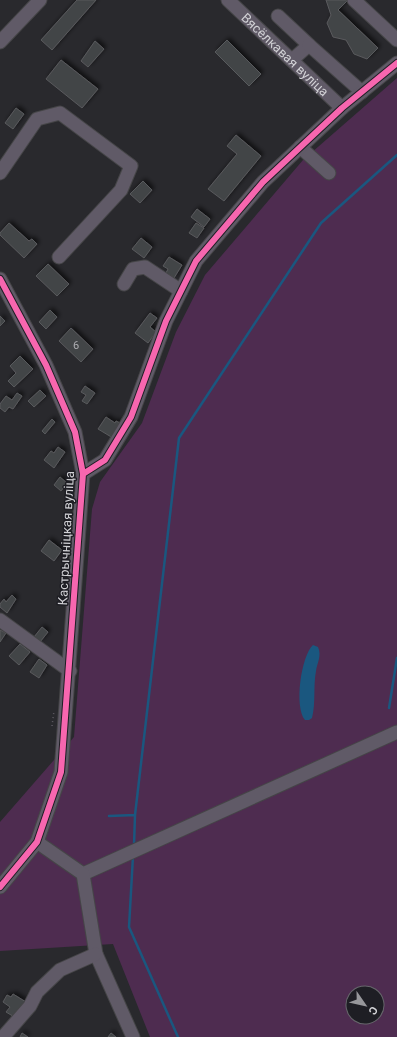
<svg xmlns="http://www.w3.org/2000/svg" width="397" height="1037" viewBox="0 0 397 1037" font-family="Roboto,sans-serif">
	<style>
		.green { fill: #4e2c50; fill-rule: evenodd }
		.water { fill: #1a577f }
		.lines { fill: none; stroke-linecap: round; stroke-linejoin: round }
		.stream { stroke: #1a577f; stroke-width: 2.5 }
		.building { fill: #434447; stroke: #595a5d; filter: url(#shadow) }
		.minor-casing { stroke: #454547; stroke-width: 15 }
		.path { stroke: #5e5a63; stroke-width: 1.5; stroke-dasharray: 1 3; stroke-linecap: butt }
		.minor { stroke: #605a67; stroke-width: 13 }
		.cycleway-casing { stroke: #1e1e24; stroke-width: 8 }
		.cycleway { stroke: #f766af; stroke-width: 6 }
		.labels { text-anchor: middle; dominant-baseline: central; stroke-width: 3; stroke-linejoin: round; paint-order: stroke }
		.number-label { font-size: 11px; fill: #aeaeb2 }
		.street-label { font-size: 13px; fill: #d2d2d6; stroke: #1e1e24 }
	</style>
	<defs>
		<filter id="shadow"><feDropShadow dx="2.5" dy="-2.5" stdDeviation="2" flood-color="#0009"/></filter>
	</defs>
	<rect width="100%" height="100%" fill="#29292d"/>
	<path class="green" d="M397 78V1037H150L113 944 0 951V822L74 737 92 509 100 482 142 423 176 332 205 275 303 160ZM353 993H377V1017H353Z"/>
	<path class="water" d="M313 645 318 647C322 656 317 663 316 671 313 687 316 703 312 718L309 720H305C294 707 301 656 313 645Z"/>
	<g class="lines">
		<path class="stream" d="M389 708 397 658
			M109 816 135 815
			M134 846 135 815 179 438 321 223 397 155
			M133 856 129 927 178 1037"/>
	</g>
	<path class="building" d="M77 0H96L52 50 41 40Z
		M326 0H348L338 10 378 48 367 59 354 54 346 40 333 37 327 23 331 15Z
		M227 40 261 74 249 86 215 52Z
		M95 41 104 49 88 67 81 61Z
		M61 60 98 89 82 108 46 79Z
		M16 108 24 114 13 129 5 123Z
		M236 135 261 156 224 201 208 189 237 154 227 146Z
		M143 181 152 190 140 203 130 194Z
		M197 209 210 219 204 227 191 217Z
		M9 223 29 241 32 239 37 244 24 258 0 235V233Z
		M196 223 204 228 197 238 189 233Z
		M141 238 152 247 144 258 132 249Z
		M169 257 182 265 174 278 166 273 168 269 163 266Z
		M48 264 69 284 57 296 36 276Z
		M50 310 57 317 46 329 39 322Z
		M150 313 157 318 150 327 156 332 148 343 135 333Z
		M0 316 5 321 0 326Z
		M71 328 93 349 81 362 59 341Z
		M20 356 33 369 14 387 8 381 16 373 10 366Z
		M85 386 95 393 87 404 82 401 86 395 81 392Z
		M40 390 46 396 34 407 28 401Z
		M17 393 22 396 13 409 9 407 5 412 0 408V404L6 396 12 400Z
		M106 417 115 423 116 421 122 424 113 438 98 429Z
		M52 419 55 422 45 434 42 431Z
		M58 447 65 452 54 468 44 460 51 451 54 453Z
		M60 477 67 483 61 491 54 485Z
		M49 540 62 550 54 561 41 551Z
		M12 595 16 599 7 613 0 607V604L4 599 6 602Z
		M42 627 48 632 40 642 34 637Z
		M0 630 6 633 0 642Z
		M20 644 30 652 19 665 9 656Z
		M39 659 47 665 39 678 30 672Z
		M13 994 26 1002 16 1018 6 1012 10 1007 3 1002 7 995 11 997Z
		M22 1033 28 1037H20Z
		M111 1033 116 1037H108Z"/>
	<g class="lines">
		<defs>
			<g id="minor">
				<path id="s1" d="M228 0 342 108"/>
				<path d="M354 0 397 40"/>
				<path d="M278 16 309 45 292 60"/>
				<path d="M0 42 40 0"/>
				<path d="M309 45 362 92"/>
				<path d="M300 147 329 173"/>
				<path d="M0 173 37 119 60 113 131 166 121 190 59 257"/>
				<path d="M0 279 46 365 75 432 83 474 61 772 37 842 0 887"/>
				<path d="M124 284 133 269 145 267 181 291"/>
				<path d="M83 474 105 460 131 417 166 321 196 261 263 182 342 108 397 63"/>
				<path d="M0 620 70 671"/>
				<path d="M37 842 83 874 397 732"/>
				<path d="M83 874 96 954 133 1037"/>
				<path d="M3 1037 30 1006 37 992 60 970 96 954"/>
			</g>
		</defs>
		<use href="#minor" class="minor-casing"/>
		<path class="path" d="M52 726 54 711"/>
		<use href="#minor" class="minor"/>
		<defs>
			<path id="cycleway" d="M0 279 46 365 75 432 83 474 61 772 37 842 0 887
				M83 474 105 460 131 417 166 321 196 261 263 182 342 108 397 63"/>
		</defs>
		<use href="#cycleway" class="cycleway-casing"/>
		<use href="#cycleway" class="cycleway"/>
	</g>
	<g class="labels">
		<g class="number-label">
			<text x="76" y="345">6</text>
		</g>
		<g class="street-label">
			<text stroke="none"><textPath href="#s1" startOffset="79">Вясёлкавая вуліца</textPath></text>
			<text transform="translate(66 538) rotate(-87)">Кастрычніцкая вуліца</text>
		</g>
	</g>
	<g transform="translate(365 1005) rotate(124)"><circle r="19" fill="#1e1e24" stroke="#66666b"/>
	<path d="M0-3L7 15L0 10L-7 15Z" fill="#97979b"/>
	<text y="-6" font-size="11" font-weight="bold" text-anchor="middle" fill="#d2d2d6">С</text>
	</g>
</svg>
